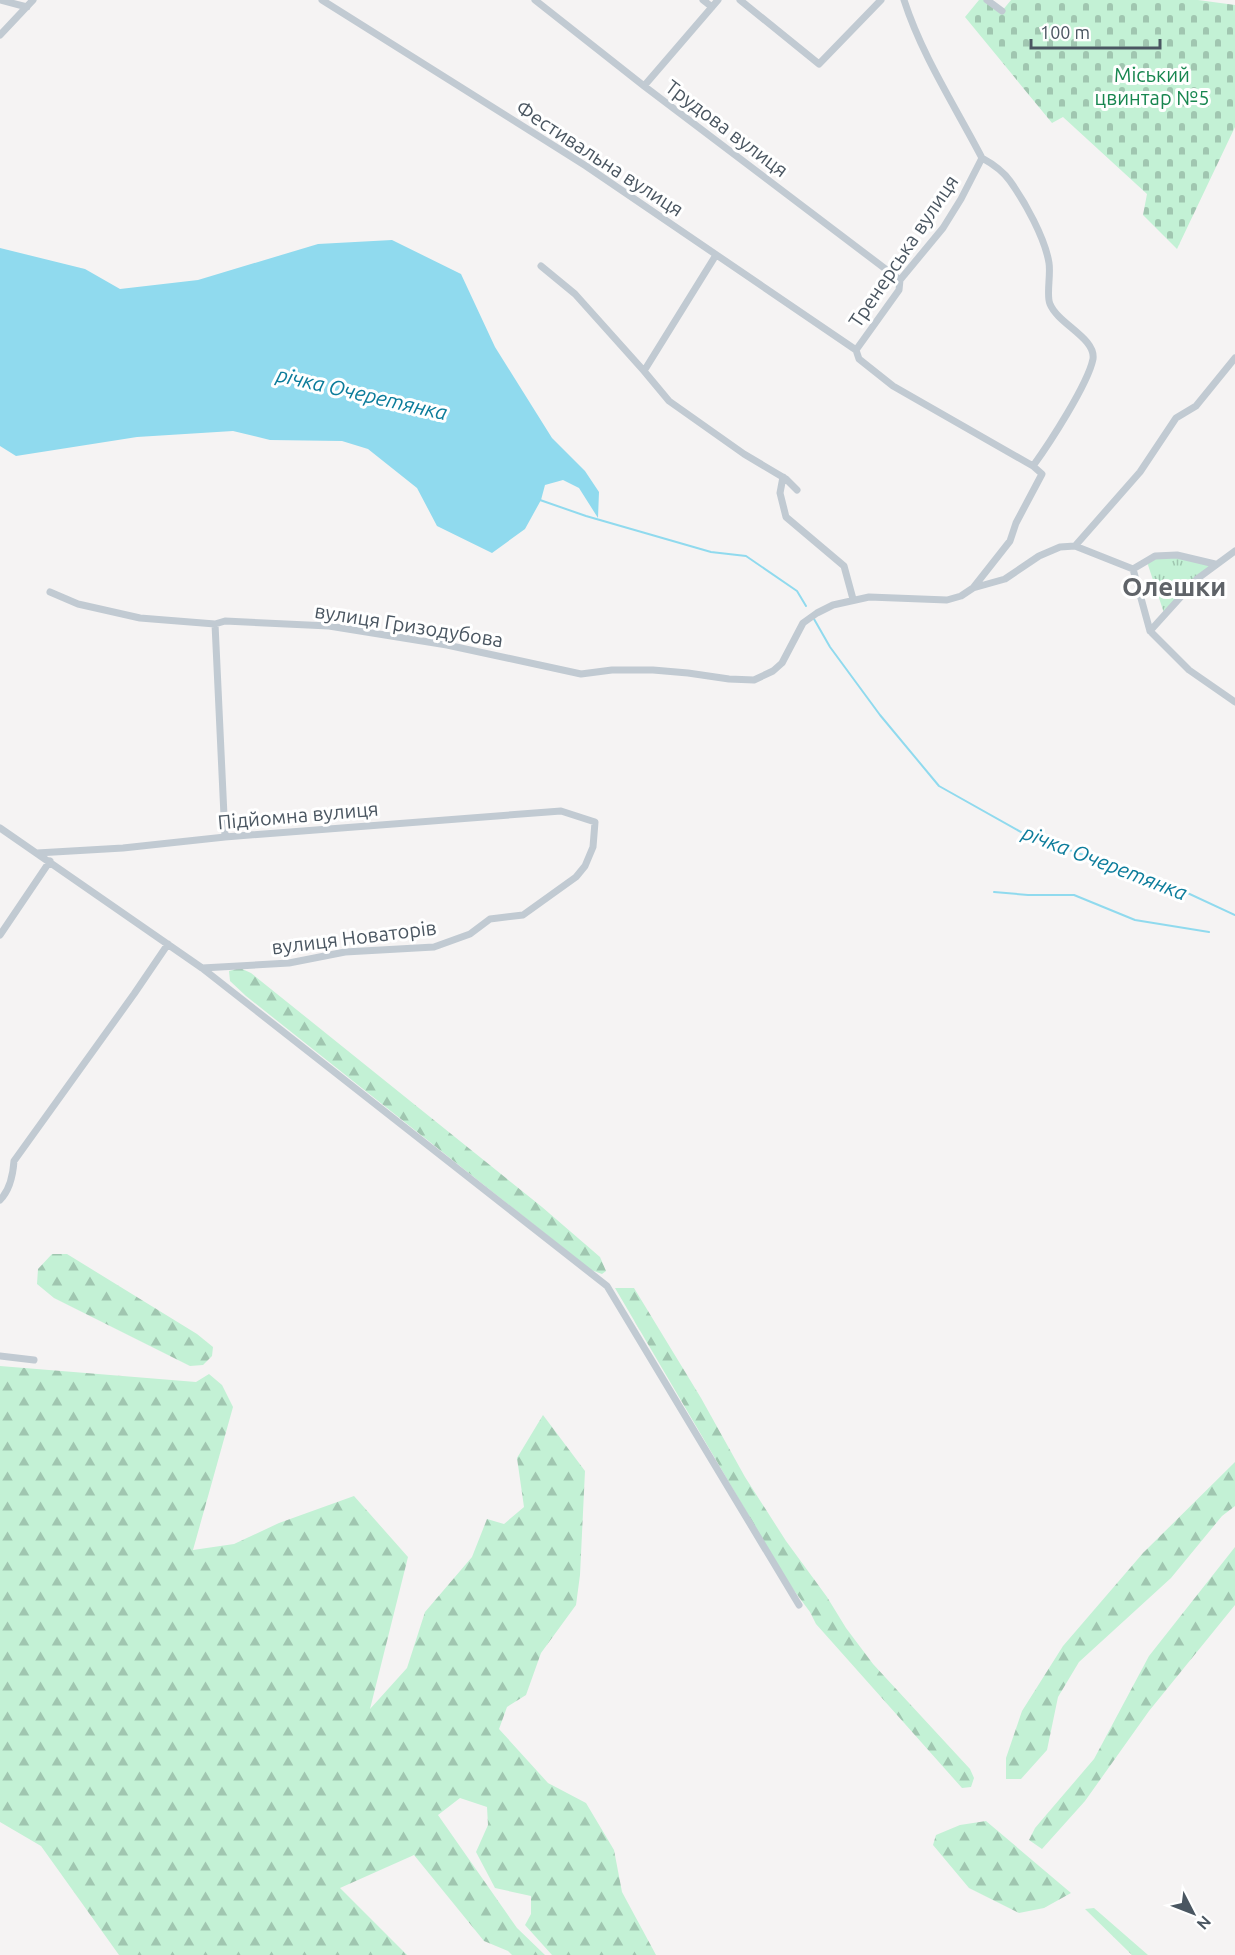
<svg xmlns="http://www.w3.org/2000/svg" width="1235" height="1955" viewBox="0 0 1235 1955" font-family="Ubuntu,sans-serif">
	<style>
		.forest { fill: url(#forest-firs) }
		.cemetery { fill: url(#cemetery-stones) }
		.park { fill: url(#park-tufts) }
		.water { fill: #90daee }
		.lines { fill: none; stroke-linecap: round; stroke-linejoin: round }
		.stream { stroke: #90daee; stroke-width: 2 }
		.minor { stroke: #c1cad2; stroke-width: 7 }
		.labels { text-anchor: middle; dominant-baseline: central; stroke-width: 6; stroke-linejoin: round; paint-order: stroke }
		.park-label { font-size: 20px; fill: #17864f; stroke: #fff }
		.street-label { font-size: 20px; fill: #4a5661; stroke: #fff }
		.water-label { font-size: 21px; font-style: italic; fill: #0c7c9b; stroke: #fff }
		.district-label { font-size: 26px; font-weight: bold; fill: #5f6368; stroke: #fff }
	</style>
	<defs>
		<pattern id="forest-firs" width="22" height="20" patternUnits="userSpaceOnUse" patternTransform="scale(1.5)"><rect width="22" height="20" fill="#c3f1d5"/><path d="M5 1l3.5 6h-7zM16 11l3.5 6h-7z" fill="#a0c6b0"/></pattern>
		<pattern id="cemetery-stones" width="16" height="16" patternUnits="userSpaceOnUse" patternTransform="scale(1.5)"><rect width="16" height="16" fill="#c3f1d5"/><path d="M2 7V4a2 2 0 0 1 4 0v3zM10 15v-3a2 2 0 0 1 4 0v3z" fill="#a0c6b0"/></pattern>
		<pattern id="park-tufts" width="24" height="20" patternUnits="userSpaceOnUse" patternTransform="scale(1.5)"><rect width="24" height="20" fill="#c3f1d5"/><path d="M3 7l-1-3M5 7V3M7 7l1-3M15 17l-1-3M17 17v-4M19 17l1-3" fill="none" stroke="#a0c6b0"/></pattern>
	</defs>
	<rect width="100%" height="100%" fill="#f5f3f3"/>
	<path class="forest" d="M240 968 251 973 542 1207 600 1257 606 1271 602 1274 591 1270 246 996 230 981 229 971Z
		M52 1254H67L197 1334 213 1347 212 1356 203 1365 190 1366 54 1298 37 1284 38 1269Z
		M615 1288H634L701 1398 745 1477 786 1541 827 1597 846 1628 873 1664 970 1769 974 1778 971 1787 962 1788 816 1624 810 1612 787 1581Z
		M0 1366 196 1382 209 1374 222 1385 233 1407 193 1550 234 1544 279 1523 354 1496 408 1557 370 1709 407 1668 425 1612 472 1557 487 1519 504 1524 524 1507 517 1458 543 1415 585 1471 580 1575 576 1605 541 1653 526 1695 507 1707 499 1729 548 1783 586 1803 614 1850 622 1892 656 1955H552L525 1925 531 1914V1896L495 1888 476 1852 488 1825 487 1807 460 1798 438 1815 517 1928 545 1955H512L508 1951 484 1941 414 1855 340 1888 407 1955H119L41 1846 0 1822Z
		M1235 1462V1506L1222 1516 1171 1578 1079 1662 1058 1697 1047 1750 1021 1779H1006V1758L1022 1711 1063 1646 1143 1553Z
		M1235 1547V1605L1149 1711 1085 1801 1042 1849 1029 1840 1035 1828 1094 1759 1149 1656Z
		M986 1821 1071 1893 1044 1908 1019 1913 969 1888 933 1845 936 1835 960 1825Z
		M1094 1908 1148 1955H1132L1085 1909Z"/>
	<path class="cemetery" d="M979 0H987L1002 11 1011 0H1198L1235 5V127L1177 249 1143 215 1147 194 1063 117 1052 123 965 17Z"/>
	<path class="park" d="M1177 555 1215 564 1164 613 1147 562 1155 556Z"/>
	<path class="water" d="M392 240 461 274 495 347 552 438 585 471 599 492 598 518 579 488 563 480 545 485 541 500 525 529 492 553 437 526 417 488 368 449 342 441 270 440 233 431 137 437 16 456 0 446V248L85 269 120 289 198 280 318 244Z"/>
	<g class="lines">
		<path class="stream" d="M540 500 586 516 711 552 746 556 797 591 806 606
			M814 619 830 647 880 715 939 786 1028 836 1166 883 1235 915
			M994 892 1028 895H1074L1135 920 1209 932"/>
		<path class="minor" d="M0 0 27 7
			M322 0 586 166 856 350
			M535 0 644 86 900 280
			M703 0 712 7
			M740 0 819 64 881 0
			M904 0C922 56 955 106 982 158
			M987 0 1002 11
			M0 35 33 0
			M644 86 718 0
			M716 255 644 371 669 401 744 454 786 479 797 490
			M541 266 575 294 644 371
			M856 350 859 359 893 386 1033 466
			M783 477 780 493 786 517 844 566 853 599
			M1075 546 1140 472 1176 418 1196 406 1235 358
			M1235 551 1197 579 1150 631 1189 670 1235 702
			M1133 569 1150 631
			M973 588 1005 579 1039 556 1060 547 1075 546 1133 569 1155 556 1177 555 1215 564
			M50 592 78 604 140 618 215 624 225 621 329 626 447 645 581 674 612 670H653L688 673 729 679 754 680 773 671 782 663 803 623 817 613 833 605 869 597 947 600 961 596 973 588 1010 541 1016 523 1042 474 1033 466C1049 444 1088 384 1093 359 1096 338 1058 324 1050 304 1046 296 1051 275 1049 263 1045 238 1025 202 1010 181 1003 171 993 164 982 158L961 199 943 228 900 280 899 290 856 350
			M215 624 225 837
			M0 828 202 968 607 1286 799 1605
			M37 853 123 848 225 837 561 811 595 822 593 847 585 866 576 877 523 915 490 919 470 934 434 947 345 952 289 963 202 968
			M0 935 50 861
			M0 1200C10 1190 13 1175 14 1161L134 994 168 944
			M0 1356 34 1360"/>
	</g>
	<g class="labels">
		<g class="park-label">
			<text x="1152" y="74">Міський<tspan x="1152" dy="23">цвинтар №5</tspan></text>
		</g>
		<g class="street-label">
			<text transform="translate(727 128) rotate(37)">Трудова вулиця</text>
			<text transform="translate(600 158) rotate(33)">Фестивальна вулиця</text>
			<text transform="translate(903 251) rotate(-56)">Тренерська вулиця</text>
			<text transform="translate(409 625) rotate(9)">вулиця Гризодубова</text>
			<text transform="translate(298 815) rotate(-5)">Підйомна вулиця</text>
			<text transform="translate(354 937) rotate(-7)">вулиця Новаторів</text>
		</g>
		<g class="water-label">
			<text transform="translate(362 393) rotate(13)">річка Очеретянка</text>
			<text transform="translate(1105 862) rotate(21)">річка Очеретянка</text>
		</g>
		<g class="district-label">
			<text x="1174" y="586">Олешки</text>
		</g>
	</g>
	<g transform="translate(1193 1913) rotate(132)" stroke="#ffffff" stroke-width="4.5" paint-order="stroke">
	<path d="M0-4.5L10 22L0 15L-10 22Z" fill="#4a5661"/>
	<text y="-9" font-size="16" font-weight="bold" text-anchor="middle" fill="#4a5661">N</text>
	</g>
	<path d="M1031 39v9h129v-9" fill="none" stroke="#4a5661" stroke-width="3"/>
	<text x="1040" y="39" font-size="18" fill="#4a5661" stroke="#ffffff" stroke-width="4.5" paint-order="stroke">100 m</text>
</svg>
